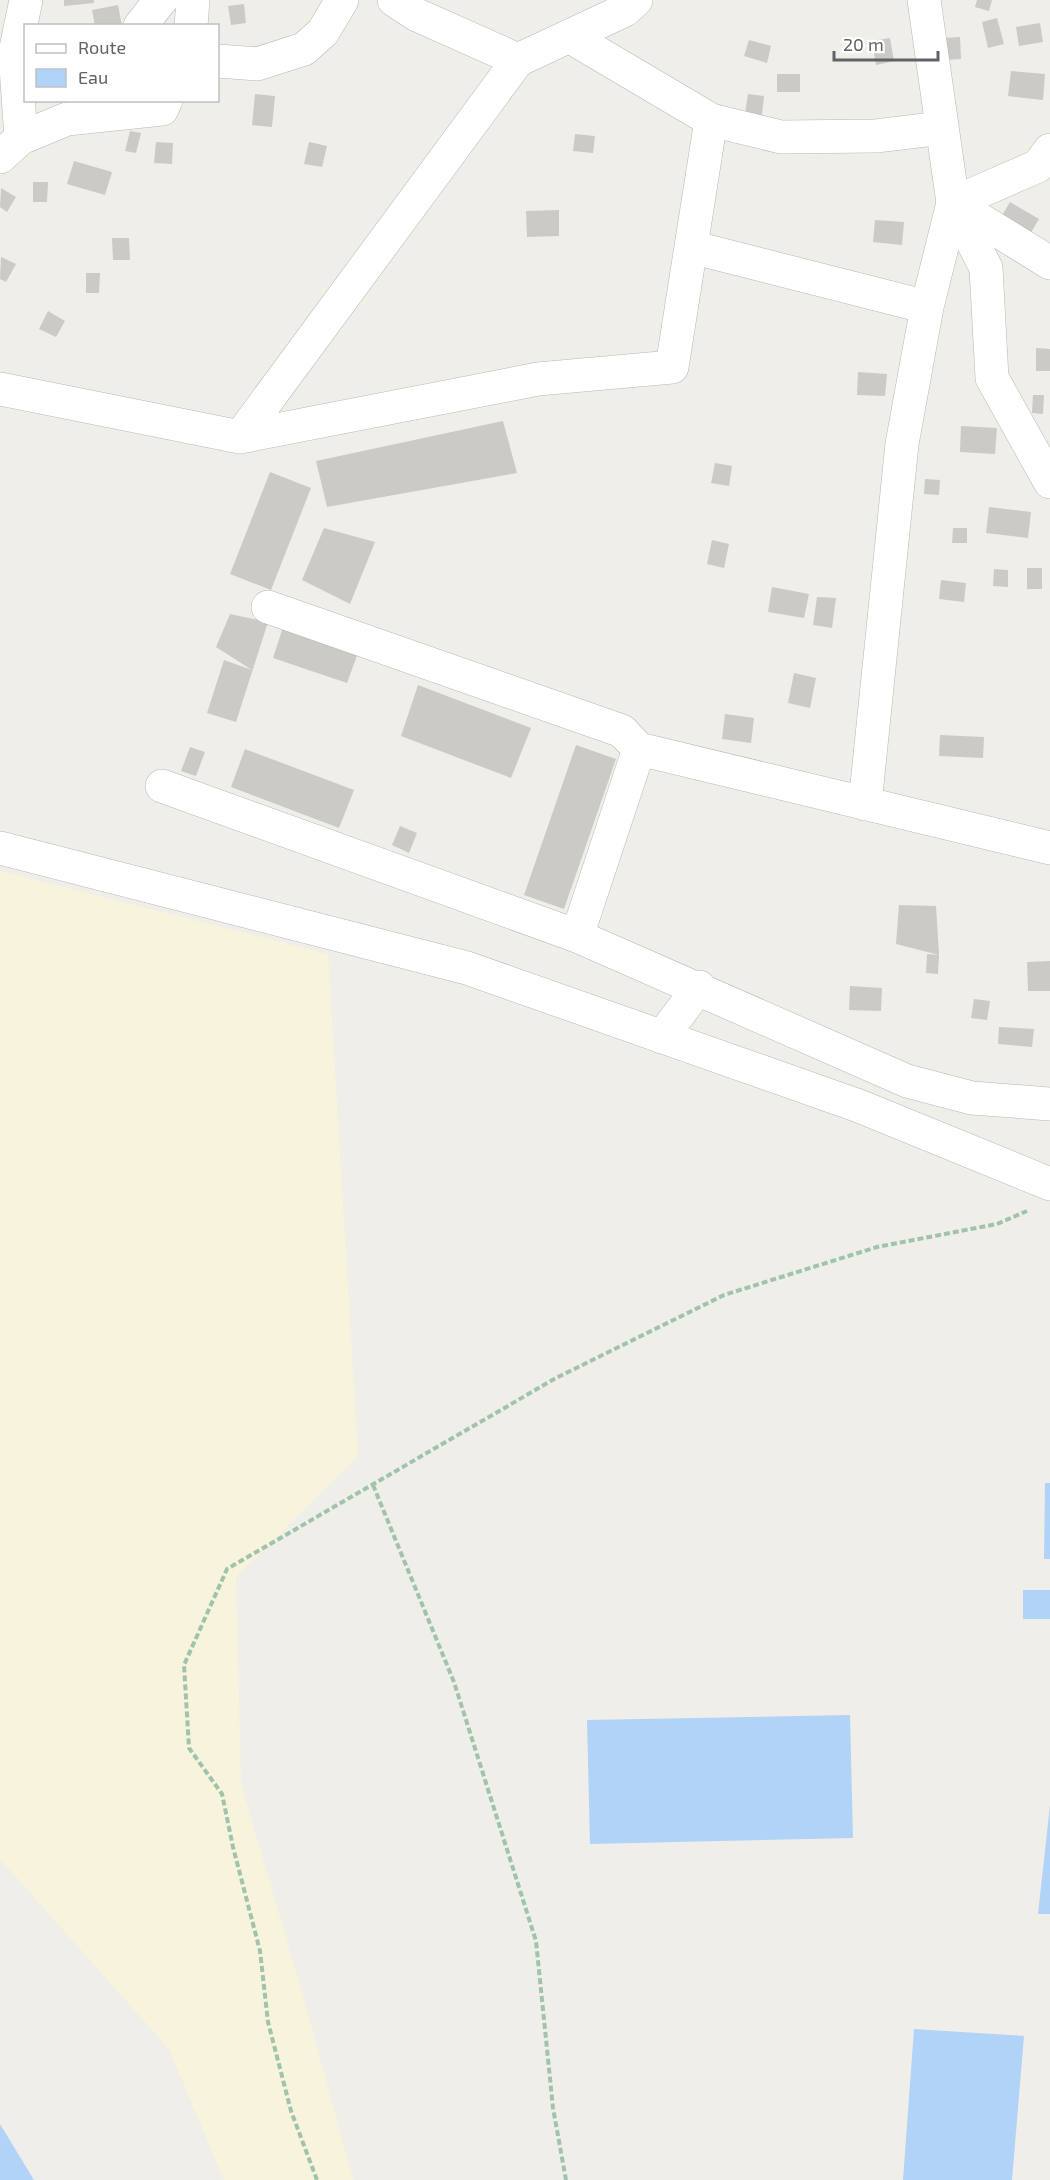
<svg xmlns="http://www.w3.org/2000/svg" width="1050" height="2180" viewBox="0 0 1050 2180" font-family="'Exo 2',sans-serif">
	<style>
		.sand { fill: #f8f3db }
		.water { fill: #b1d3f7 }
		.building { fill: #cbcac4 }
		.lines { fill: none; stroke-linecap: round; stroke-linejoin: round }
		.minor-casing { stroke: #b5b7bb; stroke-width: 34 }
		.path { stroke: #a0c3ac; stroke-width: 4; stroke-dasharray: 6 3; stroke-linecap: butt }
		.minor { stroke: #fff; stroke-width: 33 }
	</style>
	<rect width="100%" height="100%" fill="#f0eee8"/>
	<path class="sand" d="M0 871 328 954 358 1456 236 1577 241 1784 303 1996 353 2180H224L169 2049 0 1859Z"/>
	<path class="water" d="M1045 1483H1050V1559H1044Z
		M1023 1590H1050V1619H1023Z
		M850 1715 853 1838 590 1844 587 1720Z
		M1050 1805V1914H1038Z
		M914 2029 1024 2036 1012 2180H903Z
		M0 2124 34 2180H0Z"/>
	<path class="building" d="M64 0H94V3L64 6Z
		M977 0H992L989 11 975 7Z
		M244 4 246 23 231 25 228 6Z
		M118 5 122 26H95L92 10Z
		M997 18 1004 44 988 48 982 22Z
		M1040 23 1043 42 1019 46 1016 27Z
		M960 37 961 59 945 60 944 38Z
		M890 38 894 61 876 65 872 41Z
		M749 40 771 46 767 63 744 56Z
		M1011 71 1045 74 1043 100 1008 96Z
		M777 74H800V92H777Z
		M255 94 275 96 272 127 252 125Z
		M748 94 764 96 762 115 745 113Z
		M130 131 141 133 136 153 125 151Z
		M575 134 595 136 593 153 573 151Z
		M156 142 173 143 172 164 154 163Z
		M309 142 327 146 322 167 304 164Z
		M74 161 112 172 105 195 67 184Z
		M33 182H48L47 202H33Z
		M1 188 16 197 7 212 0 207Z
		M1010 202 1039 219 1029 236 1000 219Z
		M559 210V236L527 237 526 211Z
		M875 220 904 222 902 245 873 242Z
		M112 238H129L130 260H113Z
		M1 257 16 264 6 282 0 279Z
		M86 273H100L99 293H86Z
		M48 311 65 321 56 337 39 329Z
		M1036 348 1050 349V371H1036Z
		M858 372 887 374 885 396 857 395Z
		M1033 395H1044L1043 414 1032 413Z
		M503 421 517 473 327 507 316 461Z
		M961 426 997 428 995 454 960 452Z
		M715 463 732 466 729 486 711 483Z
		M270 472 311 488 271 590 230 574Z
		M925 479 940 480 939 495 924 494Z
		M989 507 1031 512 1028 538 986 533Z
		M324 528 375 542 350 604 302 580Z
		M953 528H967V543H952Z
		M712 540 729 544 724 568 707 564Z
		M1027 568H1042V589H1027Z
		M994 569 1008 570V587L993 586Z
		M941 580 966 583 964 602 939 599Z
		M772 587 809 594 804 618 768 612Z
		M817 597 836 598 832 628 813 625Z
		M230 614 268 622 236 722 207 713 224 660 252 670 216 647Z
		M283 627 358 653 347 683 273 658Z
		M794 673 816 678 810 708 788 703Z
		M418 685 531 728 511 778 401 736Z
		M725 714 754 718 751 743 722 739Z
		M940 735 984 737 983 758 939 756Z
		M576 745 616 759 564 909 524 895Z
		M190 747 205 752 196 776 181 771Z
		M245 749 354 790 339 828 231 787Z
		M400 826 417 833 409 853 392 845Z
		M899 905 936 906 939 955 938 974 926 973 927 954 939 955 896 944Z
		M1050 961V991H1028L1027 962Z
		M850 986 882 988 881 1011 849 1010Z
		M974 999 990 1001 987 1020 971 1018Z
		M999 1027 1034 1029 1032 1047 998 1044Z"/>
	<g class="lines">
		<defs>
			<path id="minor" d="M394 0 417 15 518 60
				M140 26 161 0
				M191 26 193 0
				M569 36 711 120 781 137 876 136 942 128
				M218 61 257 64 304 49 323 32 342 0
				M21 138 15 53 26 0
				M0 157 21 138 67 119 162 109 166 100
				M953 203 986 268 992 378 1050 482
				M953 203 1050 263
				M953 203 1038 166 1050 150
				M691 247 927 307
				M0 389 240 437 538 379 672 367 711 120
				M240 437 518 60 625 10 636 0
				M268 607 622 731 639 749 1050 848
				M162 786 577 936 907 1081 972 1098 1050 1104
				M865 804 902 444 927 307 953 203 924 0
				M0 848 467 968 859 1106 1050 1184
				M577 936 639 749
				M662 1037 699 987"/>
		</defs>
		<use href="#minor" class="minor-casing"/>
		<path class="path" d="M373 1485 454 1682 536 1941 553 2108 566 2180
			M317 2180 291 2111 268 2022 260 1951 233 1847 222 1794 189 1748 184 1665 227 1569 556 1378 724 1295 877 1247 997 1224 1027 1211"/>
		<use href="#minor" class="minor"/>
	</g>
	<rect x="24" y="24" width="195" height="78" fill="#ffffff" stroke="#bfc0c2" stroke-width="1.5"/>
	<rect x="36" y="44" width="30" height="9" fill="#ffffff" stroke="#bfc0c2" stroke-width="1.5"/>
	<text x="78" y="54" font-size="18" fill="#5f6266">Route</text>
	<rect x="36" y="69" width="30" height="18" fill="#b1d3f7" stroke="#bfc0c2" stroke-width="1.5"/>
	<text x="78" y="84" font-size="18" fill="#5f6266">Eau</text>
	<path d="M834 51v9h104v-9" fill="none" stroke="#5f6266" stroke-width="3"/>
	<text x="843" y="51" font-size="18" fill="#5f6266" stroke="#ffffff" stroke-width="4.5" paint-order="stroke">20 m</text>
</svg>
